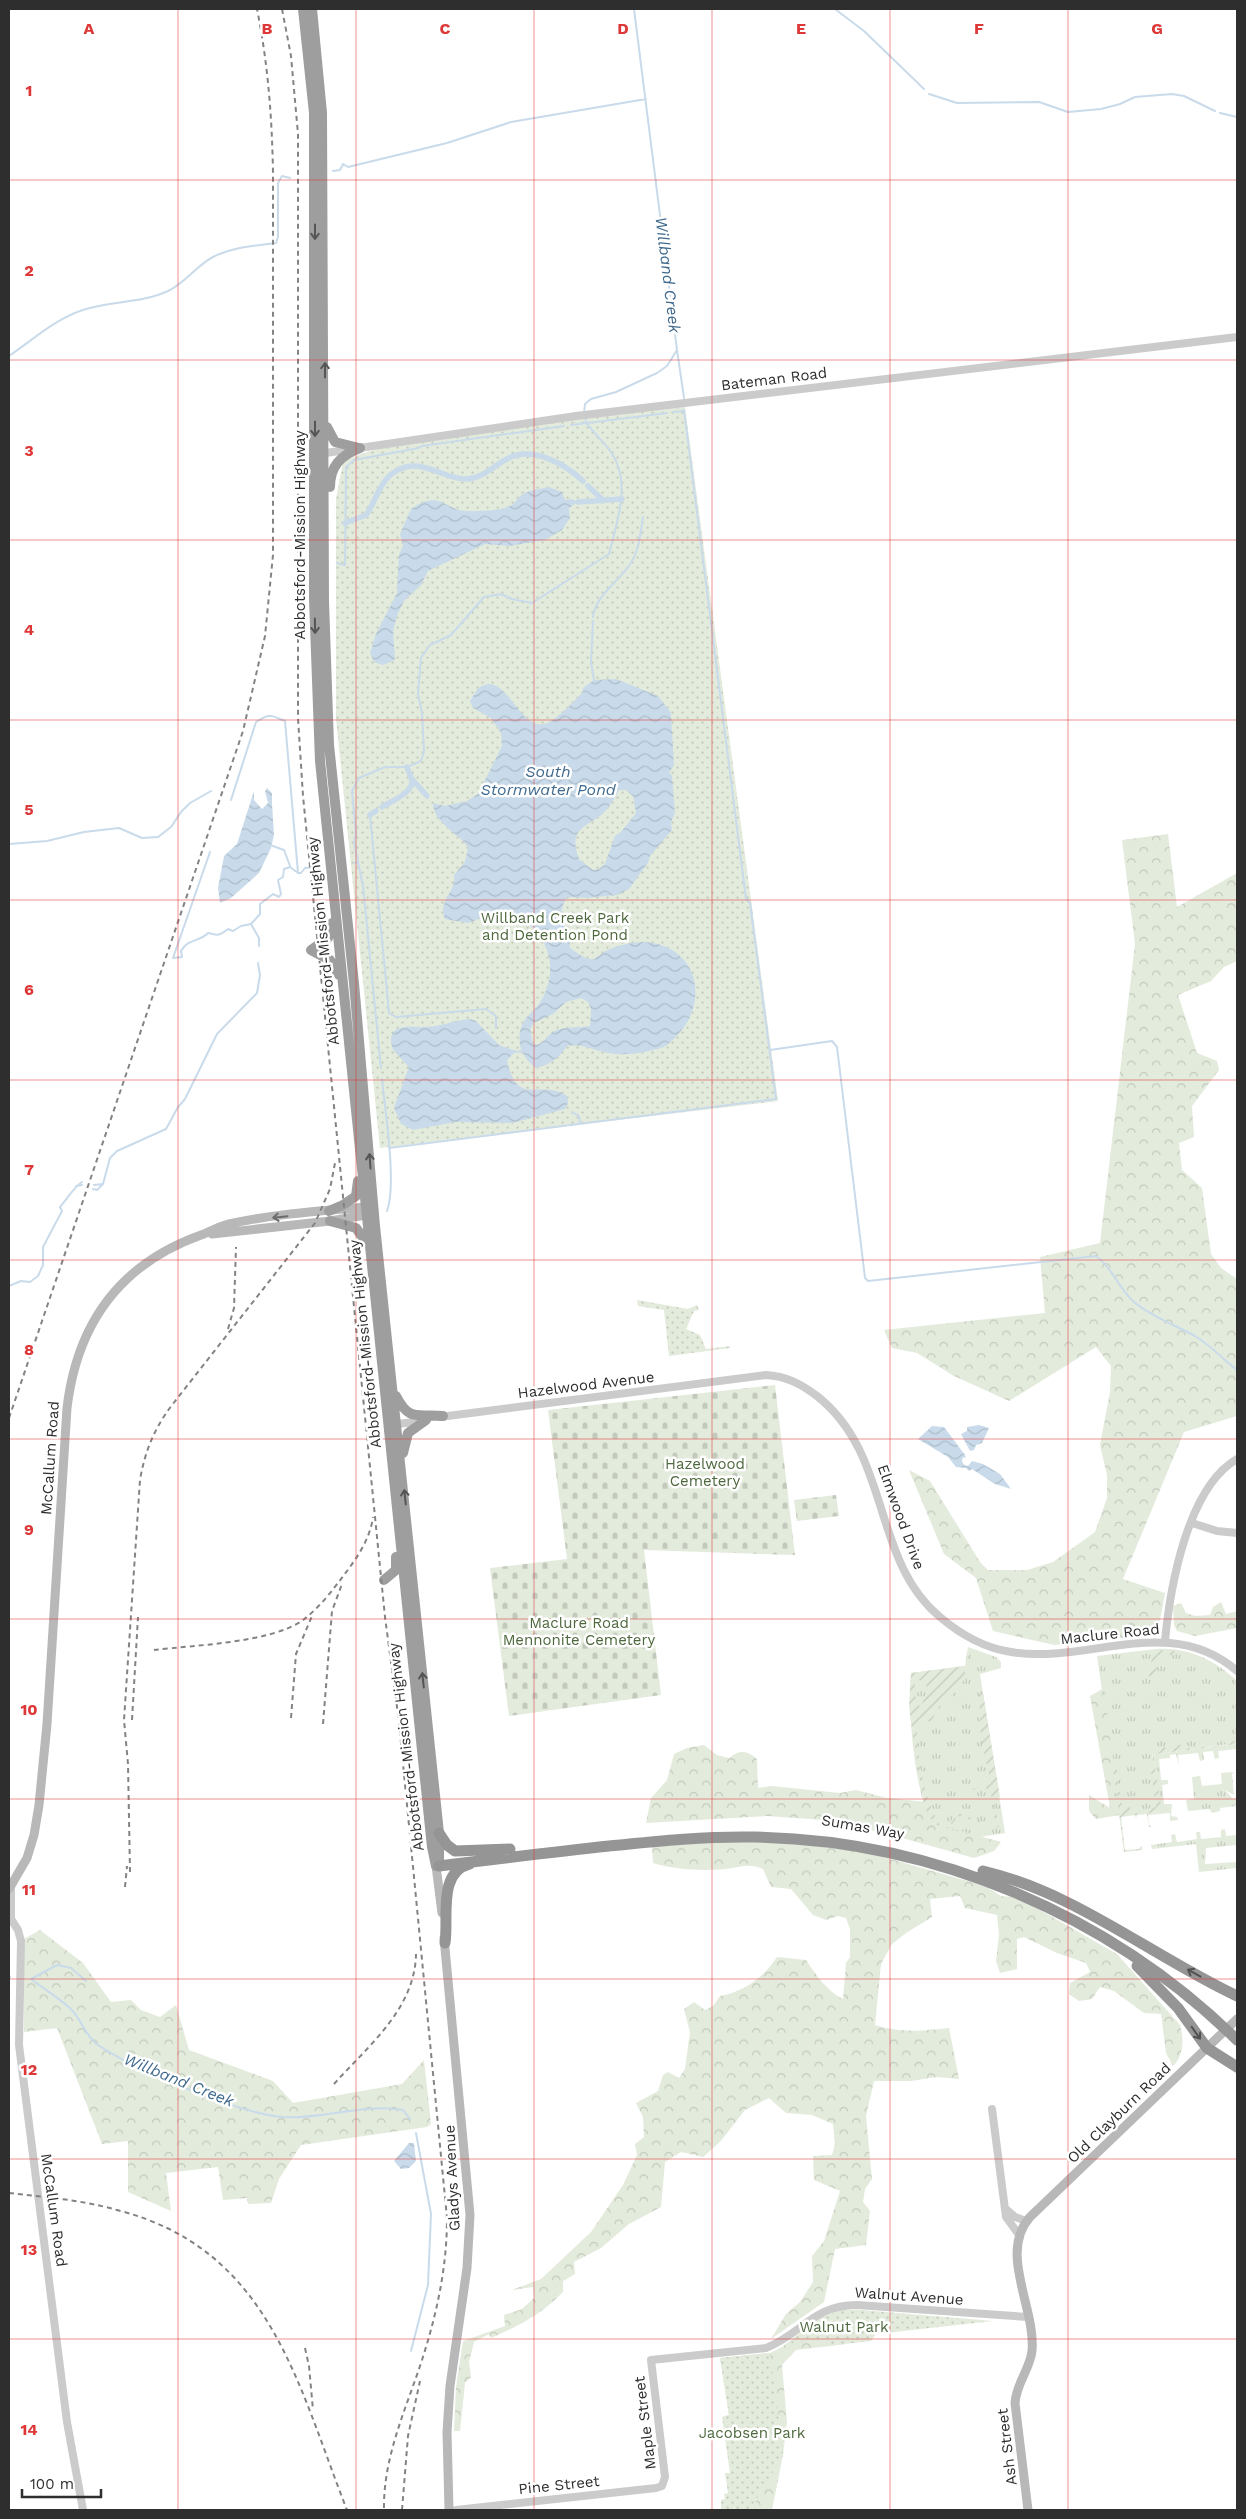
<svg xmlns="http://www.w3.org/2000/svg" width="1246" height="2519" viewBox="0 0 1246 2519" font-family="'Work Sans',sans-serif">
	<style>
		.grass { fill: url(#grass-tufts) }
		.forest { fill: url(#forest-crowns) }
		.cemetery { fill: url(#cemetery-stones) }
		.park { fill: url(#park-dots) }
		.garden { fill: url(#garden-furrows); fill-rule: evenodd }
		.water { fill: url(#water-waves); fill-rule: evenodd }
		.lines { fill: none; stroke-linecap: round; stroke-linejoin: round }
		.stream { stroke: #c9dbea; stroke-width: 2 }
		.canal { stroke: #c9dbea; stroke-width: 5.5 }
		.tertiary { stroke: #cbcbcb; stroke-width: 8 }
		.secondary { stroke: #b8b8b8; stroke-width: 9 }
		.trunk { stroke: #9e9e9e; stroke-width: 10 }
		.motorway { stroke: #959595; stroke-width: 11 }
		.rail { stroke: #838383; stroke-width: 2; stroke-dasharray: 5 4; stroke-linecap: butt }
		.oneway { stroke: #555 }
		.oneway2 { stroke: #6c6c6c }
		.oneway3 { stroke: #525252 }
		.grid { fill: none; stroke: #de3737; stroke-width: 1; stroke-opacity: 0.55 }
		.labels { text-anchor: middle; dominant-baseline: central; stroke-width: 5; stroke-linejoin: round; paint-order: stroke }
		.street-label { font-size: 15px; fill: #2e2e2e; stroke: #fff }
		.park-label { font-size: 15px; fill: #4e683d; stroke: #fff }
		.water-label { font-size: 16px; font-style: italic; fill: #3f698d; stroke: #fff }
		.grid-label { font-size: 16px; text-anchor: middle; font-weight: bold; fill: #de3737; stroke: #fff; stroke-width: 5; stroke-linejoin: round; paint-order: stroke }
	</style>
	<defs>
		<pattern id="grass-tufts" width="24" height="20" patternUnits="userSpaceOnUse" patternTransform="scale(1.25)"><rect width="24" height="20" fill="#e3ebdc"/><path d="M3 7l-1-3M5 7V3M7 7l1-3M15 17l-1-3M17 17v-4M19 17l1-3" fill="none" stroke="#c3cabd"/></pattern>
		<pattern id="forest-crowns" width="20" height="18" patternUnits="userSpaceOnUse" patternTransform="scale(1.25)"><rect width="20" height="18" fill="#e3ebdc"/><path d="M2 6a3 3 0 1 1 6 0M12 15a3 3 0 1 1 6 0" fill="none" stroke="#c3cabd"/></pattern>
		<pattern id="cemetery-stones" width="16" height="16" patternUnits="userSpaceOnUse" patternTransform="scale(1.25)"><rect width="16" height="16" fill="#e3ebdc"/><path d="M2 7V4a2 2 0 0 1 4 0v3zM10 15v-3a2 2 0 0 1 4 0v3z" fill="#c3cabd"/></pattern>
		<pattern id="park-dots" width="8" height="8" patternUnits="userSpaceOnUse" patternTransform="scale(1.25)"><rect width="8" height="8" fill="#e3ebdc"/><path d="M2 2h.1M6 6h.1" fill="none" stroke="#c3cabd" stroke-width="1.8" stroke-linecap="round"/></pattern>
		<pattern id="garden-furrows" width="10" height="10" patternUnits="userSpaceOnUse" patternTransform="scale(1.25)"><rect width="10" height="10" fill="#e3ebdc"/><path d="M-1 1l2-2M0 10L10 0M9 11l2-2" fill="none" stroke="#c3cabd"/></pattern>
		<pattern id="water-waves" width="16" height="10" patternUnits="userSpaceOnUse" patternTransform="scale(1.25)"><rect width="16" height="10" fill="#c9dbea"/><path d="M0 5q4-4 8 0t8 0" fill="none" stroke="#adbcc9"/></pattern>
	</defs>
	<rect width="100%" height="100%" fill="#fff"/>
	<path class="grass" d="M968 1647 996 1657 1001 1662V1668L980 1674 1005 1833 973 1838 932 1826C914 1787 908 1716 911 1673L965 1666Z
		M1156 1649C1188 1647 1215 1660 1237 1681V1743L1152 1754 1160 1811 1120 1816 1097 1656Z
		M1237 1744V1749L1218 1751 1219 1758 1215 1759 1213 1751 1203 1752 1204 1760 1200 1761 1198 1753 1178 1755 1179 1765 1176 1754 1170 1755V1758L1159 1759 1161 1780H1168V1784L1162 1785 1164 1804H1172L1171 1816 1177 1817 1178 1820 1170 1821V1813L1148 1815V1813L1161 1812 1154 1760 1155 1754Z
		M1234 1772 1232 1774 1234 1795 1225 1790 1233 1799 1237 1798V1806L1220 1808V1811L1212 1813 1208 1807 1209 1809 1188 1811 1186 1800 1194 1799 1192 1777 1200 1776 1202 1786 1222 1784 1221 1773Z
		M1225 1829 1226 1836 1237 1835V1845L1206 1848 1205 1864 1237 1862V1868L1199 1872 1196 1844 1152 1849 1151 1845 1172 1842 1171 1835 1175 1834 1177 1842 1197 1839 1196 1832H1200L1201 1839 1221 1837V1830Z"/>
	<path class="forest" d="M1168 834 1177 907 1237 873V961L1224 967 1211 981 1178 995 1197 1053 1217 1061 1219 1070 1192 1106 1194 1137 1179 1143 1182 1170 1202 1188 1211 1254 1221 1268 1237 1279V1416L1184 1432 1123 1579 1165 1593 1158 1632 1152 1635 1054 1645 993 1631 976 1578 944 1554 909 1470 930 1481 980 1562 988 1570H1027L1053 1562 1095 1532 1107 1498V1475L1100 1445 1110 1392 1111 1366 1096 1347 1009 1401 954 1376 917 1353 892 1348 884 1330 1045 1313 1040 1257 1100 1243 1135 944 1122 840Z
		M1221 1602 1226 1614 1237 1611V1628L1195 1636 1177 1631 1174 1625 1173 1606 1181 1603 1186 1613 1195 1616 1210 1615 1213 1607Z
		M1104 1688 1120 1815 1096 1819 1089 1811V1795L1110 1808 1090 1696Z
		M704 1745 717 1755 729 1758C740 1750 746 1750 757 1759L758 1788 771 1786 840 1793 856 1790 887 1798 927 1802 940 1825 1001 1842 994 1851 974 1858 888 1834 825 1820 767 1816 646 1823 651 1798 667 1780 674 1754 687 1748Z
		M710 1842H787L870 1853 985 1886 1001 1896 1013 1897 1035 1907 1117 1954 1180 2025C1184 2038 1184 2056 1173 2066L1166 2053 1161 2014 1144 2013 1114 1991 1100 1987 1092 1999 1079 2001 1069 1994 1070 1983 1090 1972 1086 1963 1057 1953 1024 1937 1017 1939V1969L1000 1973 996 1961 999 1935 997 1915 965 1908 960 1896 930 1899 932 1917 906 1933 892 1944 881 1964 875 2025C901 2033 923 2031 949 2028L959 2079 937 2077 911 2081H874L866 2116 872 2179 865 2189 863 2202 870 2211 866 2245 835 2249 824 2302 771 2339 786 2314 800 2302 813 2282 812 2256 824 2241 840 2191 814 2180 813 2156 832 2155 835 2144 833 2124 812 2115 786 2113 769 2098 745 2110 720 2142 703 2157 681 2152 665 2162 661 2207 629 2224 601 2248 574 2262 575 2274 563 2281V2292C539 2316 522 2324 491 2338L489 2334 474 2342 469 2362 471 2377 465 2383 460 2431H454L456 2387 463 2341 505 2326 504 2315 522 2309 534 2298 533 2287 512 2290 541 2279 591 2232 623 2185 637 2155 635 2144 644 2137 643 2117 636 2103 658 2091 663 2075 668 2072 679 2078 685 2069 690 2032 684 2009 694 2002 705 2010 713 2006 720 1996C744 1992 764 1977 777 1957L806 1960C816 1975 827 1991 843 1999L846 1963 850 1957V1929L846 1918 838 1916 826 1920 813 1915 791 1889 771 1887 763 1869C749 1863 741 1867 726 1869 703 1871 675 1870 653 1863L652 1847Z
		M40 1930 83 1963 111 2002 131 2000 141 2010 160 2017 176 2005 189 2050 273 2081 293 2103 402 2084 424 2060 431 2124 427 2127 301 2145 279 2179 271 2203 248 2204 247 2198 223 2200 218 2167 166 2173 171 2211 128 2192V2141L102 2144 57 2028 24 2032V1939Z
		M813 2323 846 2344 796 2350 782 2365 787 2422 783 2455 772 2510H750L757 2499 722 2417 729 2415 720 2358 770 2353 782 2347Z"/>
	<path class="cemetery" d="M775 1385 795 1555 644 1550 661 1695 509 1716 490 1568 567 1559 548 1410Z
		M836 1495 839 1516 797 1521 794 1500Z"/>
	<path class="park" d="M685 407 778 1101 380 1148 336 719V499L343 462C381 442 430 441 473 434 543 424 614 410 685 407Z
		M637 1300 688 1309 697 1305 699 1310 694 1311 686 1329 700 1335 706 1349 730 1346V1348L669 1356 664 1310 638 1306Z
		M841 2310H862L993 2321 876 2334 871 2341 827 2346 826 2339 786 2344 819 2318Z
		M770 2353 783 2455 750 2510H735V2506L734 2510H721V2500L725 2499 724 2494 728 2493 725 2473H730L722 2417 729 2415 720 2358Z"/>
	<path class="garden" d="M1153 1650 1178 1651 1172 1655H1160L1156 1672 1149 1677Z
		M965 1666C968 1699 932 1697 933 1724H929V1721L916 1723C919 1758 921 1794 940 1825L950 1828 952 1824 950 1822 955 1815 952 1813 953 1811 982 1822 981 1823 958 1816 954 1819 951 1828 977 1836H975L934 1824 924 1806 911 1723 909 1706 911 1673ZM918 1680 926 1681 927 1691 921 1707C915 1703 914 1690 915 1682Z
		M979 1693H983L1000 1797 993 1796 999 1826 993 1830 997 1822 993 1816 995 1810 990 1791 986 1788 976 1791 972 1789 991 1784 981 1738Z
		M1176 1740 1179 1745 1187 1744 1182 1747 1184 1749 1224 1745 1227 1741H1237V1744L1155 1754 1154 1760 1162 1812 1148 1813 1149 1825 1152 1827H1149L1147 1814 1137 1815 1136 1818 1135 1815 1121 1817 1125 1850 1139 1849 1142 1846V1850L1124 1852 1113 1767 1117 1770 1122 1807 1130 1806 1132 1814 1147 1812V1809L1156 1807 1150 1764 1153 1763 1152 1753 1160 1752 1162 1749 1158 1747 1177 1748Z"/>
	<path class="water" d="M549 487 562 492 565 500 572 499 578 502 569 508 570 518 562 530 545 540 509 546 485 544 428 571 421 585 404 601 398 613 393 631 395 660 383 665 374 662 370 653 376 634 397 593 399 555 403 545 400 534 411 509C442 488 444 512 469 511 482 511 501 511 512 505 515 503 517 499 520 496 528 490 539 489 549 487Z
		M616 679 658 696 671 713 674 765 669 773 672 775 675 813 671 822 672 830 650 856 648 863 629 889 617 895 587 898 567 897C553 921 570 925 570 948 576 952 587 961 594 959 597 958 601 954 604 952 614 946 632 942 644 942 686 944 707 981 689 1019 685 1027 672 1043 664 1047 645 1053 623 1057 604 1052 590 1049 580 1043 567 1046 558 1059 551 1064 536 1068 521 1057 514 1039 524 1021 528 1015 535 1010 539 1004 549 989 553 970 548 953 545 944 540 933 532 927 522 919 508 919 497 912L468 923 445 919C437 900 457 892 454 875L465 862 468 847C458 833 433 822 433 803L445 806 467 801 478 794 502 746 501 733 491 718 473 708 470 701 478 688C481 687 485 684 489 684 509 684 522 729 544 724 555 722 575 700 583 692V688L594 680ZM619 790H626L633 796 636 813 621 832 615 836 605 864 599 869 593 870 579 859C569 831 581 829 600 816 607 811 615 798 619 790ZM581 998 588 1002 591 1009 590 1026C578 1028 563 1026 553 1032 547 1036 544 1042 537 1045L533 1043 530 1029 534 1023 553 1014 566 1002Z
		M267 788 272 793V804L274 835 271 848 259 873 231 898 220 903 218 888 224 856 237 844 254 791V800L262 809 268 803 265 791Z
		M470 1019 476 1021 499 1045 516 1051 507 1060C517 1109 540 1078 567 1096L568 1103 565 1109 512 1123 456 1122 413 1130 401 1124 394 1108 409 1067 393 1050C384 1022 409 1027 424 1027 440 1027 454 1020 470 1019Z
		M979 1425 989 1428 982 1443 976 1445 974 1450 970 1451 961 1434 967 1431V1427Z
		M932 1426 944 1427 965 1455 966 1458 963 1457 962 1461 964 1465 968 1466 972 1461 983 1464 1000 1474 1011 1489 995 1484 972 1469 969 1471 966 1468 956 1467 948 1457 918 1439Z
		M409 2143H414L416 2161 409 2168 401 2169 394 2161Z"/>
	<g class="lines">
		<path class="stream" d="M835 9 864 31 924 89
			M929 94 957 103 1039 102 1068 112 1101 109 1120 104 1135 97 1172 94 1184 96 1215 111
			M1220 113 1237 117
			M333 171 340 170 343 164 348 167 447 143 511 122 646 99
			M677 350 684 398
			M9 356C34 339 56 318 86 309 112 301 142 303 168 291 185 283 196 266 213 257 232 247 255 246 276 243L278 237V183L282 176 290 178
			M673 412 683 411
			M584 413 585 404 591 399 616 392 657 373 667 366 677 350 634 9
			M571 425 667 413
			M337 563 345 565 346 467 354 460 419 448 422 446 564 426
			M593 617C596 592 626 578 635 555 640 544 641 529 643 517
			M593 621 591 662 594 680
			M231 800 256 722C271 712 271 716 285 721L298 873
			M370 815 389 1013 396 1017 486 1009 496 1016V1028
			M9 844 47 841 84 832 119 828 142 838 158 837 171 827 181 812 190 803 211 791
			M270 845 284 850 290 866
			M210 852 173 958 182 957 181 951C188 938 200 942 208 933 217 935 218 937 228 929L233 931 241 926 251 924
			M358 862 363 886 381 1068
			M355 863 358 862 354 842 356 833 352 791 359 778 385 767H407L421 761 424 752 422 713 418 694 421 658 430 645 451 635 484 597 501 594 512 599 532 603 609 554C617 521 632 483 611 452 604 442 593 433 586 422L585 418
			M259 946V938L251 924 260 914V904L273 894 279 897 281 894 278 880 283 877 284 869 290 867 298 873H301L305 868 314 867 322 876
			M770 1050 832 1041 837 1047 865 1278 868 1281 1096 1256C1112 1267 1119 1289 1134 1302 1152 1317 1175 1325 1195 1336 1210 1345 1223 1359 1237 1370
			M514 1052 524 1051
			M382 1079C385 1111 397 1184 387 1211
			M572 1112 579 1116 580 1123
			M389 1148 776 1099 750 903 746 899 684 410
			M94 1185 103 1184 110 1158 117 1151 166 1129 178 1107 185 1099 217 1034 257 993 260 975 258 963
			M76 1186 82 1185
			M93 1189 97 1190 103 1184
			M9 1286 21 1281 30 1282 38 1276 43 1265V1247L62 1211 60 1207C68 1198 73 1188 82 1182
			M9 1978 10 1977
			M86 1981 71 1968 57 1965 31 1979C44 1989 59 1998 71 2009 81 2019 86 2037 98 2045 135 2070 239 2113 282 2117 323 2120 362 2103 403 2110L410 2119
			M411 2351 428 2285 431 2214 416 2133"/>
		<path class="canal" d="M588 486 603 500
			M578 502 622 499
			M345 523 366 515C377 500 379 481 396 471 422 456 441 479 466 479 482 479 493 466 507 459 532 445 565 464 583 481
			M412 779 427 796
			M382 807C390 802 412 793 412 782 412 777 408 772 407 767
			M370 815 376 811"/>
		<path class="tertiary" d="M319 454 576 416 1237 337
			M440 1417 766 1375C786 1376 801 1384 817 1396 892 1455 871 1560 940 1617 960 1634 984 1648 1011 1652 1088 1665 1169 1612 1237 1671
			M397 1424 423 1421
			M1192 1523 1217 1531 1237 1533
			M1165 1641C1170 1588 1187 1488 1237 1459
			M11 1887V1919
			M9 1916 18 1930 21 1941 19 2045 67 2422 83 2510
			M992 2109 1006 2217 1019 2235
			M1007 2210 1015 2217 1026 2221
			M456 2510 656 2488 662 2486 665 2477 651 2360 766 2348C802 2334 813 2305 857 2305L1028 2317"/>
		<path class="secondary" d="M212 1234 330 1221 366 1215 371 1212
			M436 1866 442 1913
			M9 1889 27 1858 34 1835 39 1805 47 1724 67 1408C77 1324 120 1264 201 1235 210 1232 220 1226 229 1224 273 1214 321 1211 366 1207L371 1209
			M444 1938 470 2215 467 2268 450 2386 447 2432 449 2510
			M1028 2510 1015 2403C1016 2384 1030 2369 1032 2351 1036 2308 998 2253 1030 2217L1237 2019"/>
		<path class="trunk" d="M303 9 314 113V599L320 761 432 1847 436 1866H439V1833L375 1226 354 983 329 745 324 602 322 113 312 9
			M327 427 335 442 359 448
			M330 487C330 466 341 455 360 448
			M311 950 328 938 332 923
			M311 950 330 960 339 975
			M329 1211 343 1205 356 1196 358 1181
			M330 1221 356 1228 367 1243
			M396 1396C410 1423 418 1413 443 1416
			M403 1453 408 1433 426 1420
			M384 1580 396 1570V1557"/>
		<path class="motorway" d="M439 1833 447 1845 455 1851 510 1849
			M439 1866C496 1859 553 1852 609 1846 658 1841 706 1836 755 1837 934 1840 1110 1915 1237 2040
			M983 1871C1076 1893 1152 1956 1237 1996
			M445 1943C449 1918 437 1872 470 1864
			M1137 1966 1178 2008 1207 2048 1237 2067"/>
		<path class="rail" d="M282 9 291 56 298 134V718L303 796 385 1617 399 1722 447 2218C447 2267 437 2313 422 2360 406 2409 383 2457 384 2510
			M228 1329 234 1308 236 1247
			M9 1418 243 731 265 636 273 555V173C272 117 268 64 257 9
			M154 1650C195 1645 271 1643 303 1620 319 1608 332 1591 344 1575 357 1558 370 1539 373 1517
			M291 1718 296 1654 312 1616
			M132 1720 138 1617
			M323 1724 332 1611 342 1584
			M130 1872 128 1764 124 1720 140 1480C145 1451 154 1429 172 1405L315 1223 330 1189 335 1163
			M125 1887 127 1866
			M334 2084C368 2046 415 2009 416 1954
			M9 2193C45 2197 82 2200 117 2210 270 2249 297 2383 347 2510
			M305 2348 309 2366 313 2410
			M402 2510 408 2436 420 2381"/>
	</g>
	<defs><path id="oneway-shaft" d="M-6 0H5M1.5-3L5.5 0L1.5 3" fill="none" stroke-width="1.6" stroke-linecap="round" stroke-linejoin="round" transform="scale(1.25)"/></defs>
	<g class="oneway">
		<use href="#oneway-shaft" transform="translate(315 232) rotate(90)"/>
		<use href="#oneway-shaft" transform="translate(325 370) rotate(-90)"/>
		<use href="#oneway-shaft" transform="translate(315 429) rotate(90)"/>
		<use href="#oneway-shaft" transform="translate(315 626) rotate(89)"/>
		<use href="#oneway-shaft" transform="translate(370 1161) rotate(-94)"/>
		<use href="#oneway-shaft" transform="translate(405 1497) rotate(-96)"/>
		<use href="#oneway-shaft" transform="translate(423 1680) rotate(-96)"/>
	</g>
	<use class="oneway2" href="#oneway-shaft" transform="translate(280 1217) rotate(174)"/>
	<g class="oneway3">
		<use href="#oneway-shaft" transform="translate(1194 1973) rotate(-151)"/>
		<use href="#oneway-shaft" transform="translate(1196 2033) rotate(55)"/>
	</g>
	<path class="grid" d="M178 9V2510M356 9V2510M534 9V2510M712 9V2510M890 9V2510M1068 9V2510M9 180H1237M9 360H1237M9 540H1237M9 720H1237M9 900H1237M9 1080H1237M9 1260H1237M9 1439H1237M9 1619H1237M9 1799H1237M9 1979H1237M9 2159H1237M9 2339H1237"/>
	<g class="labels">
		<g class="street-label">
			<text transform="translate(774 379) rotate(-7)">Bateman Road</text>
			<text transform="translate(300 535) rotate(-90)">Abbotsford-Mission Highway</text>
			<text transform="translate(323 941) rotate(-96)">Abbotsford-Mission Highway</text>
			<text transform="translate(365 1344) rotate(-96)">Abbotsford-Mission Highway</text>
			<text transform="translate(586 1385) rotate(-7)">Hazelwood Avenue</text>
			<text transform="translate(50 1458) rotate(-86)">McCallum Road</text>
			<text transform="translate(901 1517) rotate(70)">Elmwood Drive</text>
			<text transform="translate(1110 1634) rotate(-6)">Maclure Road</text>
			<text transform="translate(406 1747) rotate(-97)">Abbotsford-Mission Highway</text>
			<text transform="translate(863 1827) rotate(10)">Sumas Way</text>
			<text transform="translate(1119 2113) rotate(-44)">Old Clayburn Road</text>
			<text transform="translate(452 2178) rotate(-93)">Gladys Avenue</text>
			<text transform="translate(54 2210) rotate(82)">McCallum Road</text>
			<text transform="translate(909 2296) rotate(4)">Walnut Avenue</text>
			<text transform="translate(645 2423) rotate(-97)">Maple Street</text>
			<text transform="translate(1007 2447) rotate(-97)">Ash Street</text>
			<text transform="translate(559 2485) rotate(-6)">Pine Street</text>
		</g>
		<g class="park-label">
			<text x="555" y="918">Willband Creek Park<tspan x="555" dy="17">and Detention Pond</tspan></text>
			<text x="705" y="1464">Hazelwood<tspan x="705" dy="17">Cemetery</tspan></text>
			<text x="579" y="1623">Maclure Road<tspan x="579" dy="17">Mennonite Cemetery</tspan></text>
			<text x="844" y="2327">Walnut Park</text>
			<text x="752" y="2433">Jacobsen Park</text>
		</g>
		<g class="water-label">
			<text transform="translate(668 275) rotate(83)">Willband Creek</text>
			<text x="548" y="771">South<tspan x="548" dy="18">Stormwater Pond</tspan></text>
			<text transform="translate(179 2080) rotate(22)">Willband Creek</text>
		</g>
	</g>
	<g class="grid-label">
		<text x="89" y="34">A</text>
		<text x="267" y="34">B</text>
		<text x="445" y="34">C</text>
		<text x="623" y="34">D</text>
		<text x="801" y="34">E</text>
		<text x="979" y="34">F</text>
		<text x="1157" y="34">G</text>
		<text x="29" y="96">1</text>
		<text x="29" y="276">2</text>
		<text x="29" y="456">3</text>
		<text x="29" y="635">4</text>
		<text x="29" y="815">5</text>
		<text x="29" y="995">6</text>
		<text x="29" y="1175">7</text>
		<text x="29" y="1355">8</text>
		<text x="29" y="1535">9</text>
		<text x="29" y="1715">10</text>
		<text x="29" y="1895">11</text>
		<text x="29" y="2075">12</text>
		<text x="29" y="2255">13</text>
		<text x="29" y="2435">14</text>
	</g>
	<rect width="1246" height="2519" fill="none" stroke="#2e2e2e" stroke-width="20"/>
	<path d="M22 2489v8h79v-8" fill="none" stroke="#2e2e2e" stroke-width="2.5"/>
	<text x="30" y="2489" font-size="15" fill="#2e2e2e" stroke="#ffffff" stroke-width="4" paint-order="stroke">100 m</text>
</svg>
